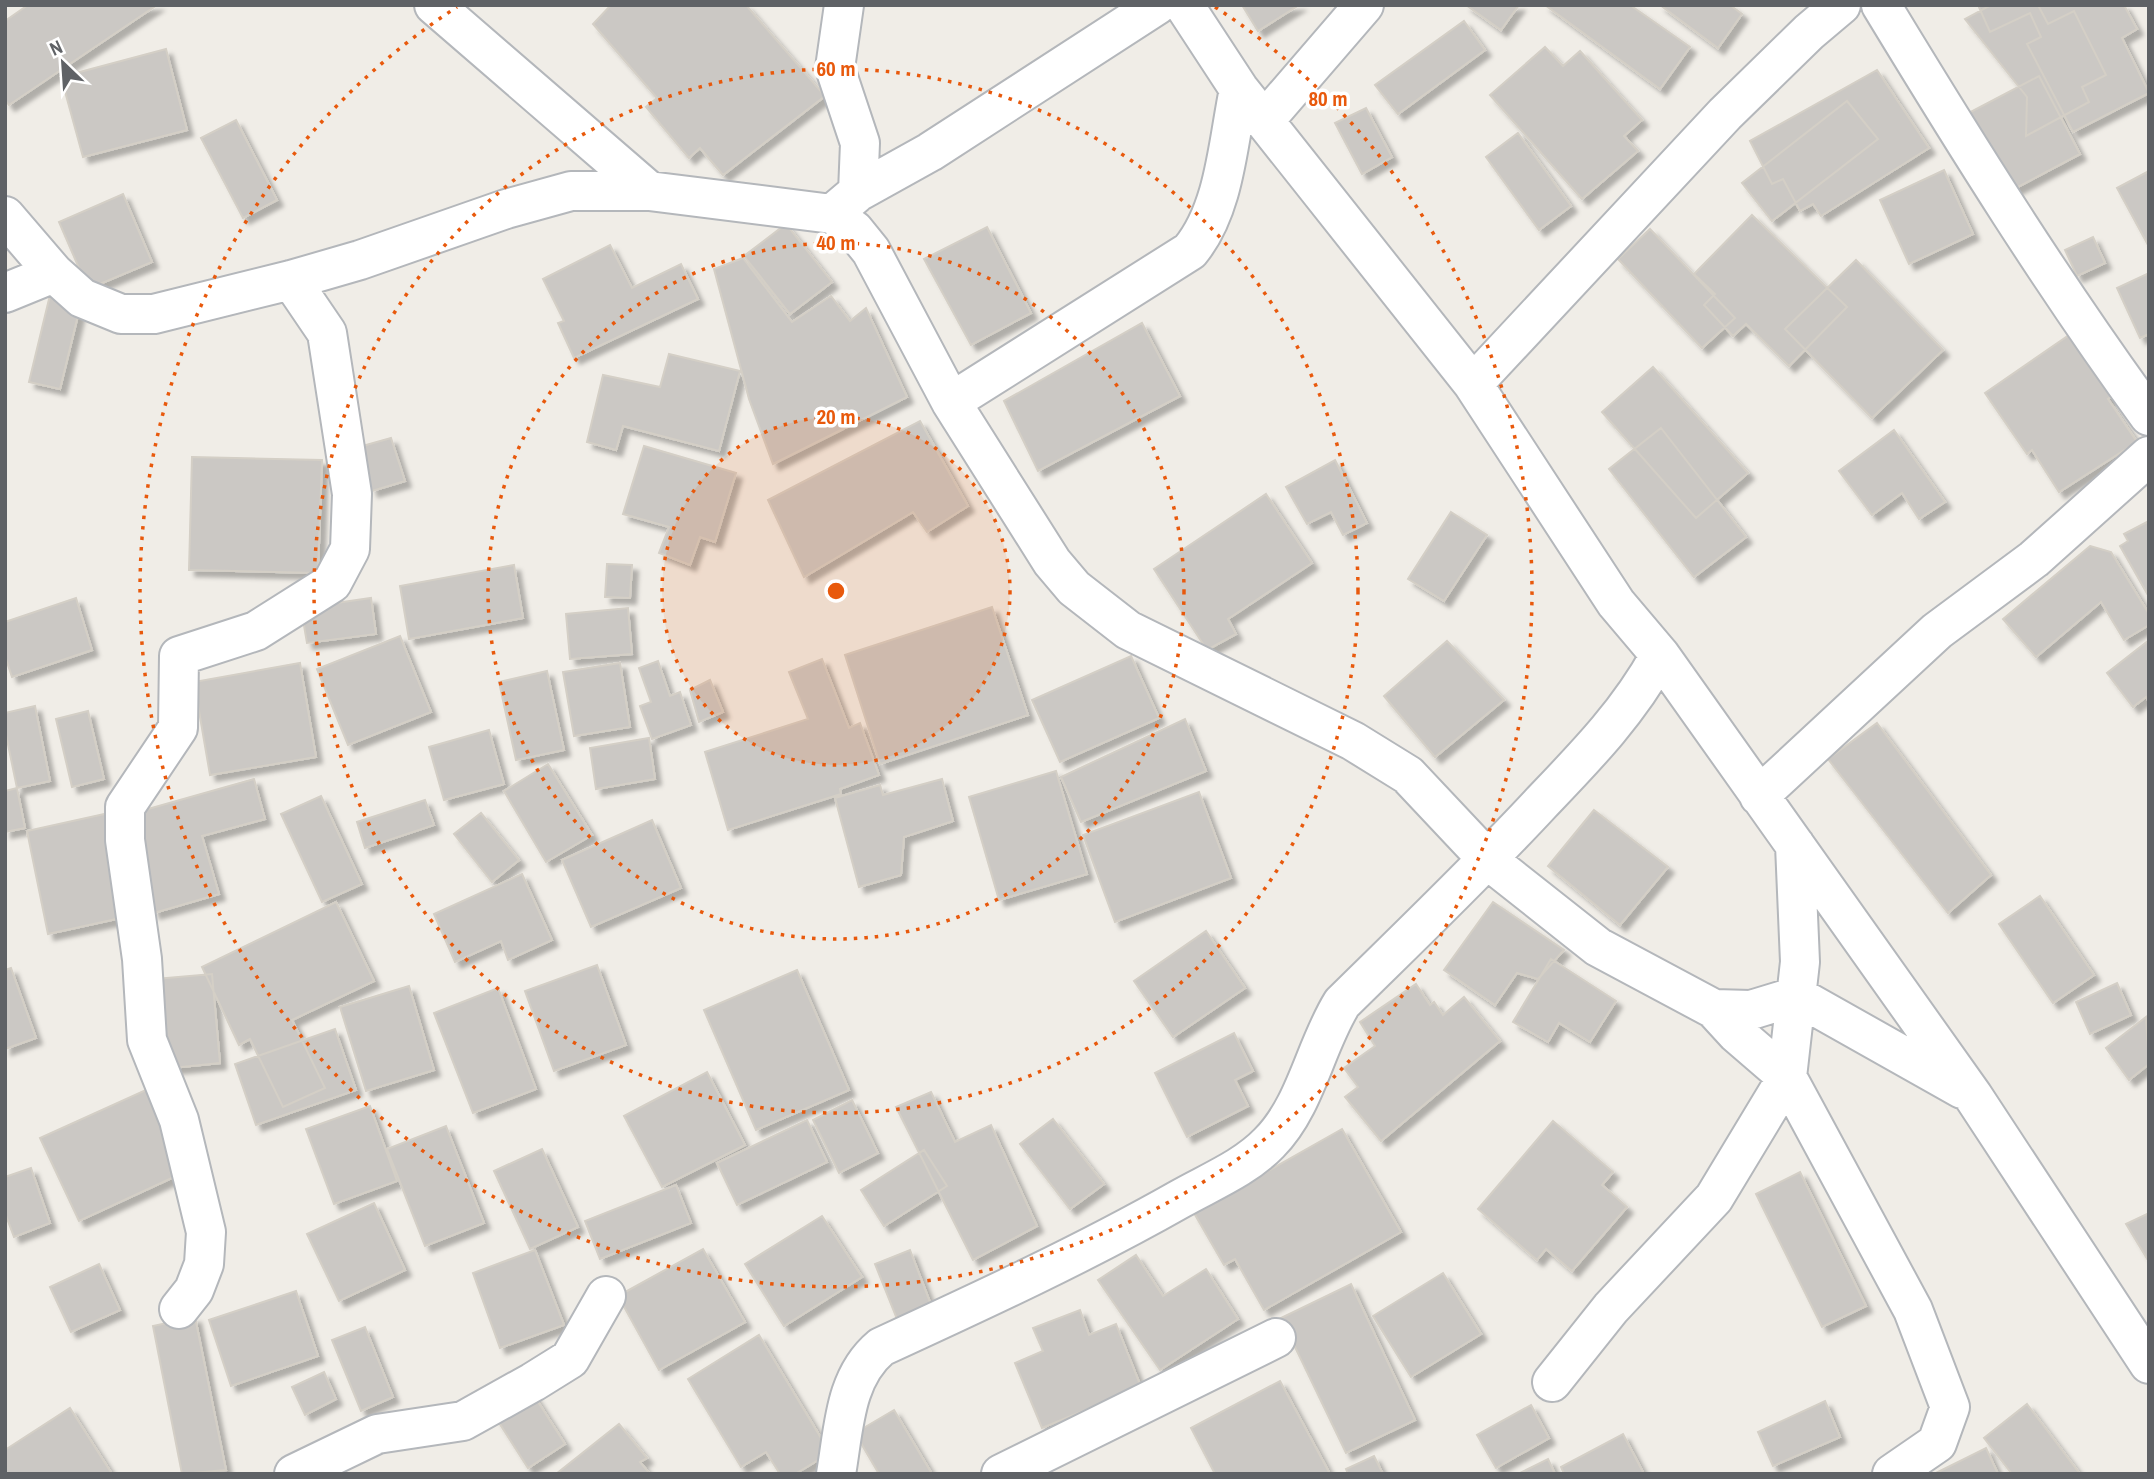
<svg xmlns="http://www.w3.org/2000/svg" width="2154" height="1479" viewBox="0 0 2154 1479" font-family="'Archivo Narrow',sans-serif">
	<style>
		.building { fill: #cbc8c4; stroke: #d4cfc6; stroke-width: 2; filter: url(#shadow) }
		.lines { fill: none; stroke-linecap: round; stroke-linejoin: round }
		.minor-casing { stroke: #b4b7bb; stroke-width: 42 }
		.minor { stroke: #fff; stroke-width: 38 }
		.ring { fill: none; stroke: #e8590c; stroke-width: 3.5; stroke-dasharray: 3.5 7 }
		.centre { fill: #e8590c; stroke: #fff; stroke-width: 3.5 }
		.ring-label { font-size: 21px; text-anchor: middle; font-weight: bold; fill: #e8590c; stroke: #fff; stroke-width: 7; stroke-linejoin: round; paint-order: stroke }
	</style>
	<defs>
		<filter id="shadow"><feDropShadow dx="6" dy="6" stdDeviation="2" flood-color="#0004"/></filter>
	</defs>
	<rect width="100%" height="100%" fill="#f0ede7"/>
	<path class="building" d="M28 5H157L9 105 5 100V21Z
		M611 5H746L825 96 723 175 700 148 689 158 646 107 657 98 593 24Z
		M1242 5H1299L1258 31Z
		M1466 5H1519L1501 30Z
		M1545 5H1630L1690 47 1660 89Z
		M1660 5H1730L1742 14 1718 48Z
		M1978 5H2124L2137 29 2122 38 2149 93 2073 132 2027 44 2041 37 2030 13 1990 32Z
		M1991 5H2038L2048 24 2074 11 2106 75 2082 87 2089 102 2026 136 2027 97 1965 19Z
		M1464 21 1485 50 1398 114 1375 85Z
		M1545 47 1563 66 1580 51 1642 120 1624 136 1638 151 1582 199 1490 95Z
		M166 49 187 130 83 157 61 77Z
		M1877 70 1929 148 1821 216 1813 204 1800 211 1783 179 1772 184 1750 141Z
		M2039 76 2080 154 2003 195 1963 116Z
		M1847 101 1878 139 1772 221 1742 183Z
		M1366 108 1392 157 1362 174 1335 123Z
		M236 120 277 200 243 218 201 138Z
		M1518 133 1571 206 1539 230 1486 157Z
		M1944 170 1973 234 1909 264 1880 200Z
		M2149 171V245H2148L2117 188Z
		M123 194 152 262 88 289 59 222Z
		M1752 215 1847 307 1789 366 1746 324 1733 336 1704 305 1715 294 1694 274Z
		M786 224 832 282 790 314 744 256Z
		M987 227 1031 313 971 345 924 259Z
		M1650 229 1735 318 1702 348 1618 259Z
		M2093 237 2105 263 2077 276 2065 250Z
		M610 245 632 288 681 264 698 299 574 358 558 323 564 321 543 279Z
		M743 258 792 322 831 296 850 321 866 308 907 397 773 464 749 399 714 269Z
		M1856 260 1943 350 1872 418 1785 329Z
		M2149 273V334L2140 338 2117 288Z
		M50 295 81 303 60 389 29 382Z
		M1142 323 1180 396 1038 471 1004 401Z
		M2075 331 2117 392 2108 399 2137 442 2059 492 2032 450 2027 454 1985 393Z
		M669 354 740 371 719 451 623 426 616 450 587 442 603 375 660 387Z
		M1653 367 1748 473 1696 518 1602 412Z
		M920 421 968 506 927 532 913 512 804 577 768 500Z
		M1661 428 1746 537 1694 577 1609 469Z
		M1894 430 1945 502 1919 519 1902 493 1872 515 1839 471Z
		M391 438 405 481 372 491 359 447Z
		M644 446 736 473 715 542 700 537 690 565 659 553 669 527 623 514Z
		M192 457 322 460 318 573 189 570Z
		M1335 460 1367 523 1343 535 1331 512 1307 524 1286 487Z
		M1266 494 1312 563 1228 619 1236 634 1207 650 1154 569Z
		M1451 512 1487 535 1444 601 1408 579Z
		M2149 521V597L2120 546 2128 541 2124 534Z
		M2090 546 2111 552 2149 614V625L2124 640 2101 602 2036 657 2003 619Z
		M607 564 632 565 630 598 605 597Z
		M514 565 523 618 409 639 400 586Z
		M76 598 92 650 12 677 5 656V622Z
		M371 598 376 634 307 643 301 608Z
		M992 607 1028 715 880 764 845 655Z
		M628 608 632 654 570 659 566 614Z
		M400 636 431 712 348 745 317 669Z
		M2149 640V702L2146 697 2133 707 2107 673Z
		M1447 641 1504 700 1435 757 1384 696Z
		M1131 656 1159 718 1060 762 1032 700Z
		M822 659 849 728 860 723 879 775 840 789 841 794 728 830 705 752 808 719 789 672Z
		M658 661 670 696 680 692 691 725 652 739 640 706 651 702 639 668Z
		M300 663 316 757 210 775 194 682Z
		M620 663 630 727 574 736 563 672Z
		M547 671 564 750 516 760 499 682Z
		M710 680 723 712 699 722 690 690Z
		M35 706 50 781 17 788 5 730V713Z
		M88 711 104 779 72 787 56 719Z
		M1185 719 1206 771 1081 822 1061 777Z
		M1877 723 1991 875 1948 913 1828 759Z
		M489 730 504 784 444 800 429 747Z
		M649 738 655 779 596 789 590 748Z
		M548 764 592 835 546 862 504 791Z
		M1056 771 1087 874 999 900 969 797Z
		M254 779 265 819 202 836 219 894 154 913 127 815Z
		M942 779 953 821 904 837 901 875 859 887 835 798 880 785 883 795Z
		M17 788 25 828 5 832V791Z
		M1199 792 1231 878 1115 922 1083 835Z
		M321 796 362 884 322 902 281 814Z
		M425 800 434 825 365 848 357 822Z
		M1594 810 1668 867 1620 925 1548 866Z
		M109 813 130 916 48 934 27 831Z
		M481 813 519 860 492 882 454 834Z
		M652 820 681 888 591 927 562 860Z
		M522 874 552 940 508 960 501 941 455 962 434 914Z
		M2040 896 2094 975 2053 1003 1999 924Z
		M336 902 374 981 292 1020 325 1088 283 1107 250 1039 239 1045 202 967Z
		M1493 902 1564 950 1538 979 1517 973 1495 1005 1444 970Z
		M1206 931 1245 988 1173 1037 1134 981Z
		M1551 959 1616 1001 1590 1042 1559 1023 1548 1042 1513 1022Z
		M597 965 626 1045 554 1071 525 991Z
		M11 968 36 1038 5 1049V970Z
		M797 970 849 1090 756 1130 704 1010Z
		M212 974 220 1063 163 1069 156 979Z
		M2117 983 2131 1015 2090 1034 2076 1002Z
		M1416 984 1430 1005 1434 1002 1443 1015 1464 997 1500 1041 1381 1141 1345 1097 1358 1087 1344 1068 1375 1046 1360 1022Z
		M409 986 434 1070 366 1091 340 1007Z
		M498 988 536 1089 473 1113 434 1013Z
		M2146 1017 2149 1064 2129 1080 2106 1048Z
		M335 1029 356 1090 256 1125 235 1064Z
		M1234 1033 1253 1071 1235 1080 1248 1106 1187 1137 1155 1073Z
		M707 1072 745 1145 662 1187 624 1116Z
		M148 1089 187 1171 79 1221 40 1138Z
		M931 1092 955 1142 991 1125 1037 1226 973 1260 896 1107Z
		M852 1100 878 1153 839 1173 813 1120Z
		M370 1106 397 1181 334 1204 306 1129Z
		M1053 1119 1104 1184 1070 1209 1020 1144Z
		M807 1120 827 1162 737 1205 717 1163Z
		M1553 1121 1613 1172 1602 1185 1627 1207 1572 1271 1546 1249 1537 1260 1478 1209Z
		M446 1126 484 1223 425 1246 387 1149Z
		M1342 1129 1401 1232 1264 1310 1235 1259 1224 1265 1194 1213Z
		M542 1149 578 1227 530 1249 494 1171Z
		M924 1150 947 1186 884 1226 861 1190Z
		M31 1168 50 1223 14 1237 5 1213V1177Z
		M1800 1172 1866 1306 1822 1327 1756 1194Z
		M676 1185 691 1223 600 1259 585 1221Z
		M374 1203 405 1270 339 1301 307 1234Z
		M2149 1213V1262L2126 1224Z
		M822 1216 862 1277 784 1326 745 1264Z
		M703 1249 745 1322 659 1370 618 1296Z
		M535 1250 564 1325 500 1348 473 1273Z
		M910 1250 933 1310 899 1324 875 1264Z
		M1136 1255 1163 1296 1206 1269 1238 1319 1160 1370 1098 1280Z
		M99 1264 120 1310 71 1332 50 1287Z
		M1443 1273 1481 1334 1411 1377 1373 1316Z
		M1351 1284 1415 1420 1346 1453 1281 1318Z
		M296 1291 318 1356 231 1386 209 1320Z
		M1080 1310 1089 1335 1116 1324 1141 1387 1042 1428 1015 1363 1043 1351 1033 1328Z
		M195 1317 226 1470 182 1474 153 1326Z
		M365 1327 393 1397 361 1411 332 1340Z
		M759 1335 830 1453 795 1474H780L766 1452 741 1467 688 1379Z
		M324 1372 336 1399 305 1415 292 1387Z
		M1280 1381 1330 1474H1215L1191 1428Z
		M533 1394 565 1444 528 1468 496 1418Z
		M1825 1401 1840 1437 1773 1466 1758 1432Z
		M2027 1404 2080 1474H2012L1984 1438Z
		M1531 1405 1549 1438 1496 1468 1477 1435Z
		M70 1408 112 1474H5V1450Z
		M894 1410 932 1474H879L855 1433Z
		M619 1424 647 1458 640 1462 650 1474H556Z
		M1623 1434 1644 1474H1564L1561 1467Z
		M1986 1448 1998 1474H1934Z
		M1374 1456 1383 1474H1348L1346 1469Z
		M1548 1459 1555 1474H1518Z"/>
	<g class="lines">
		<defs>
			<path id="minor" d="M434 5 649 191
				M844 5 835 68 860 143 858 192
				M1184 5 1239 89 1473 384 1616 603 1660 655 1973 1096 2149 1364
				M1881 5C1966 145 2052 283 2149 416
				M1264 121 1364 5
				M832 214 858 192 930 152 1157 5
				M5 216 54 273 82 298 121 314H154L291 280 360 260 506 209 571 191H649L832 214 854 230 871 251 951 402 1052 562 1074 588 1128 630 1353 741 1408 775 1488 860 1598 947 1714 1009 1736 1033 1787 1077 1913 1310 1950 1407 1937 1443 1892 1474
				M5 293 54 273
				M1473 384 1725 114 1809 32 1841 5
				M951 402 1190 251C1225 209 1228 142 1239 89
				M1759 796 1937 631 2034 559 2149 456
				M1714 1009 1751 1010 1797 996 1962 1089
				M179 1309 194 1290 204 1264 206 1232 179 1120 147 1040 142 959 125 840V807L178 728 179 656 256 631 332 583 350 549 352 494 327 333 291 280
				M1552 1382 1611 1308 1714 1198 1787 1077 1800 962 1795 845
				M294 1474 377 1434 463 1421 533 1382 570 1359 606 1296
				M836 1474C844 1429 844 1378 881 1347 981 1301 1083 1254 1180 1199 1210 1182 1245 1168 1269 1143 1306 1106 1315 1046 1342 1003 1409 937 1477 872 1541 803 1586 756 1629 712 1660 655
				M1001 1474 1276 1338"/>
		</defs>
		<use href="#minor" class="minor-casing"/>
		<use href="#minor" class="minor"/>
	</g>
	<circle cx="836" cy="591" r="174" fill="#e8590c" fill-opacity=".12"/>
	<g class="ring">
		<circle cx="836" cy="591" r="174"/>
		<circle cx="836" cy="591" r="348"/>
		<circle cx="836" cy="591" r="522"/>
		<path d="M1215 7A696 696 0 1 1 457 7"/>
	</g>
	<circle cx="836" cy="591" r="10" class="centre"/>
	<g class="ring-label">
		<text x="836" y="76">60 m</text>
		<text x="1328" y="106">80 m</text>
		<text x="836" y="250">40 m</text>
		<text x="836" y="424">20 m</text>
	</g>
	<rect width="2154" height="1479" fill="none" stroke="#5f6266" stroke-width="14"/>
	<g transform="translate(63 63) rotate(335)" stroke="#ffffff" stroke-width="5" paint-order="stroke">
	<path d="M0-5L12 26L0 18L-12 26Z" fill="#5f6266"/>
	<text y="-10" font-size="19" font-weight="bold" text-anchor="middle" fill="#5f6266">N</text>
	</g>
</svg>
